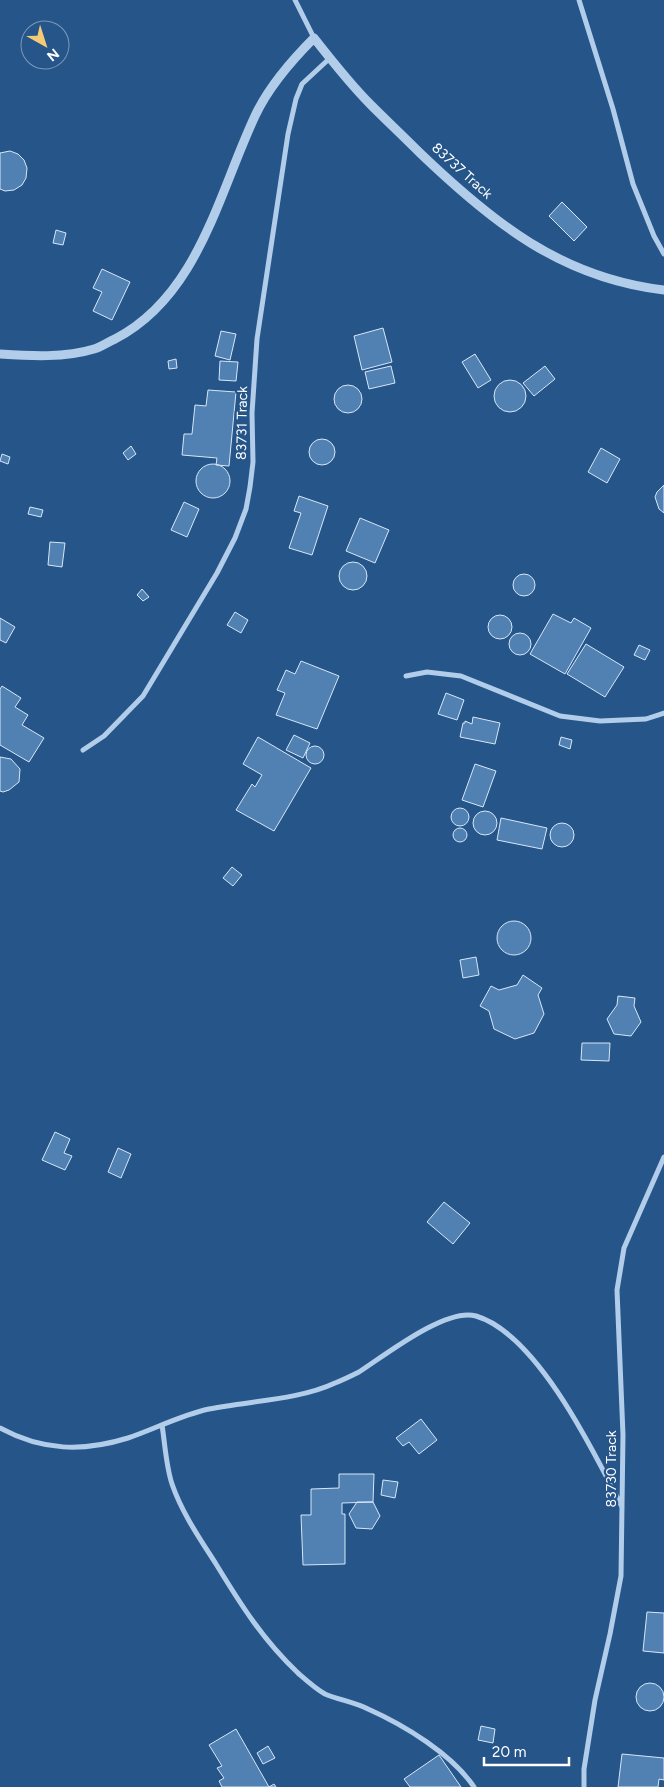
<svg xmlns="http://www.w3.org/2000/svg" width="664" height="1787" viewBox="0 0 664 1787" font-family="Figtree,sans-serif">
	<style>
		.building { fill: #5181b2; stroke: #d6e7f7 }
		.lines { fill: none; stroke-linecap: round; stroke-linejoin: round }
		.minor { stroke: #b2cdea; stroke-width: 5 }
		.tertiary { stroke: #b2cdea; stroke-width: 9 }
		.labels { text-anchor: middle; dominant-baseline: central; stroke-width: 4.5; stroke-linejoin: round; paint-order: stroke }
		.street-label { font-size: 14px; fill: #fff; stroke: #255589 }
	</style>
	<rect width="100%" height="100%" fill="#255589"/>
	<path class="building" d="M10 151 18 154 24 160 27 168 26 178 22 185 14 190 5 191 0 189V153Z
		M562 202 587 227 574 241 549 216Z
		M56 230 66 233 63 245 53 243Z
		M102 269 130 282 112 320 93 311 102 292 93 288Z
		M383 328 392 362 362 370 354 336Z
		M221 331 236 334 230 360 215 356Z
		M475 354 491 380 478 388 462 362Z
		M176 359 177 368 169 369 168 361Z
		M220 361 238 362 236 381 219 380Z
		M391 366 395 383 369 389 365 372Z
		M545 366 555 379 534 396 523 383Z
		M494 396a16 16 0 1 1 32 0a16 16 0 1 1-32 0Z
		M334 399a14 14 0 1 1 28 0a14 14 0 1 1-28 0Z
		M208 390 236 392 229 466 216 465 217 458 182 455 184 434H192L195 405 206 406Z
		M309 452a13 13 0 1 1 26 0a13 13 0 1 1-26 0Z
		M131 446 136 454 128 460 123 453Z
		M601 448 620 459 607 483 588 472Z
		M2 454 10 457 8 464 0 461Z
		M196 481a17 17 0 1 1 34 0a17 17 0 1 1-34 0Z
		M664 485V513L659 509 655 497 657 492Z
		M299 496 328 506 312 555 289 548 301 513 294 511Z
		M184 502 199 509 187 537 171 530Z
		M30 507 43 510 41 517 28 514Z
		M360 518 389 530 375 563 346 551Z
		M50 542 65 543 62 567 48 565Z
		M339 576a14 14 0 1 1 28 0a14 14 0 1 1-28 0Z
		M513 585a11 11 0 1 1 22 0a11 11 0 1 1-22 0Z
		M142 589 149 597 143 601 137 595Z
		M235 612 248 620 241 633 227 625Z
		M553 614 571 623 574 618 591 628 565 674 530 654Z
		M488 627a12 12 0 1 1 24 0a12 12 0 1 1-24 0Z
		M0 618 15 627 6 643 0 640Z
		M509 644a11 11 0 1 1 22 0a11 11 0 1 1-22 0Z
		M586 644 624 667 605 697 567 674Z
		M639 645 650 650 645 660 634 655Z
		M301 661 339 676 317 729 276 715 285 693 277 690 286 670 295 674Z
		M2 686 21 698 15 707 28 715 22 725 44 738 29 762 0 745V689Z
		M446 693 464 700 457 720 438 714Z
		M473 717 500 723 495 744 460 737 463 723H465V721L472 724Z
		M294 735 310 743 303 758 286 750Z
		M258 737 311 768 274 831 236 810 252 784 255 787 262 775 243 764Z
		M561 737 572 740 570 749 559 745Z
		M306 755a9 9 0 1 1 18 0a9 9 0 1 1-18 0Z
		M0 757 11 759 20 769 19 782 9 790 3 792 0 791Z
		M475 764 496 771 483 807 462 800Z
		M451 817a9 9 0 1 1 18 0a9 9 0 1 1-18 0Z
		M473 823a12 12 0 1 1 24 0a12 12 0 1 1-24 0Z
		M501 818 547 828 542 849 497 840Z
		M550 835a12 12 0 1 1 24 0a12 12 0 1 1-24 0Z
		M453 835a7 7 0 1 1 14 0a7 7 0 1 1-14 0Z
		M232 867 242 875 233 886 223 878Z
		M497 938a17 17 0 1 1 34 0a17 17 0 1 1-34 0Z
		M476 957 479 975 463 978 460 960Z
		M523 975 542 988 538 995 544 1014 534 1033 515 1039 494 1029 489 1011 480 1006 491 986 499 990 517 985Z
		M618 996 635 998 634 1006 641 1022 631 1036 614 1034 607 1019 617 1005Z
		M582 1043H610L609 1061 581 1060Z
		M55 1132 70 1139 64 1153 72 1156 65 1170 42 1160Z
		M118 1148 131 1154 121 1178 108 1172Z
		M444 1202 470 1223 453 1244 427 1222Z
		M421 1419 437 1440 419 1454 409 1442 403 1446 396 1438Z
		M339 1474H374L373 1502 342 1503V1514H345V1564L303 1565 301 1515H311V1489L339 1488Z
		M383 1480 398 1482 395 1498 381 1495Z
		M357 1502H373L380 1516 372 1529 356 1528 349 1514Z
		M647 1612 664 1613V1653L643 1651Z
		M636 1697a14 14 0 1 1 28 0a14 14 0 1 1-28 0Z
		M481 1726 495 1729 493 1743 478 1740Z
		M236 1729 269 1787 274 1784 276 1787H222L219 1781 224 1778 217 1768 222 1766 209 1745Z
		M268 1746 275 1758 263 1764 257 1753Z
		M622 1754 664 1758V1780L659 1779 658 1787H618Z
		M439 1755 461 1787H410L404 1779Z"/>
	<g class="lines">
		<path class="minor" d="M295 0 314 38
			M579 0 613 109 633 184 654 236 664 254
			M406 676 427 672 461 676 560 716 600 721 646 719 664 713
			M83 750 104 736 143 696 217 573 235 538 246 509 250 487 253 462 252 413 257 339 288 134 296 99 302 84 330 58
			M162 1425C165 1444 166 1466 172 1484 182 1513 200 1539 216 1564 241 1605 263 1640 298 1673 306 1680 316 1689 325 1694 339 1700 354 1702 368 1709 404 1725 452 1754 474 1787
			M0 1428C42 1451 83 1452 128 1438 155 1429 181 1415 209 1409 248 1401 299 1400 335 1383 343 1380 351 1376 359 1372 384 1356 446 1307 476 1316 537 1334 594 1452 622 1507
			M584 1787V1769L595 1700 610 1634 621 1576 623 1435 617 1290 624 1248 664 1157"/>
		<path class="tertiary" d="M0 354C30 356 65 358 94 349 101 347 108 342 115 339 198 296 218 195 255 116 269 86 291 61 314 38 332 61 350 84 371 105 387 121 404 137 420 153 492 222 561 278 664 290"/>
	</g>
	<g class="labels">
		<g class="street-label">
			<text transform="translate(462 171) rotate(42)">83737 Track</text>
			<text transform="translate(242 423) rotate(-89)">83731 Track</text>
			<text transform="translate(611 1469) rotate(-90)">83730 Track</text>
		</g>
	</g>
	<g transform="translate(45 45) rotate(141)"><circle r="24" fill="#255589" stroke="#7c99b8"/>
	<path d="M0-4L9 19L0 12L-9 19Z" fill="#f3ca76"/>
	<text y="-8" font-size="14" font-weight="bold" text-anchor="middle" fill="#ffffff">N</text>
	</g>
	<path d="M484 1757v8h85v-8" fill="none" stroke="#ffffff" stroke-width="2.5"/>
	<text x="492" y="1757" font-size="15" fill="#ffffff" stroke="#255589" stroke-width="4" paint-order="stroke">20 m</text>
</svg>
